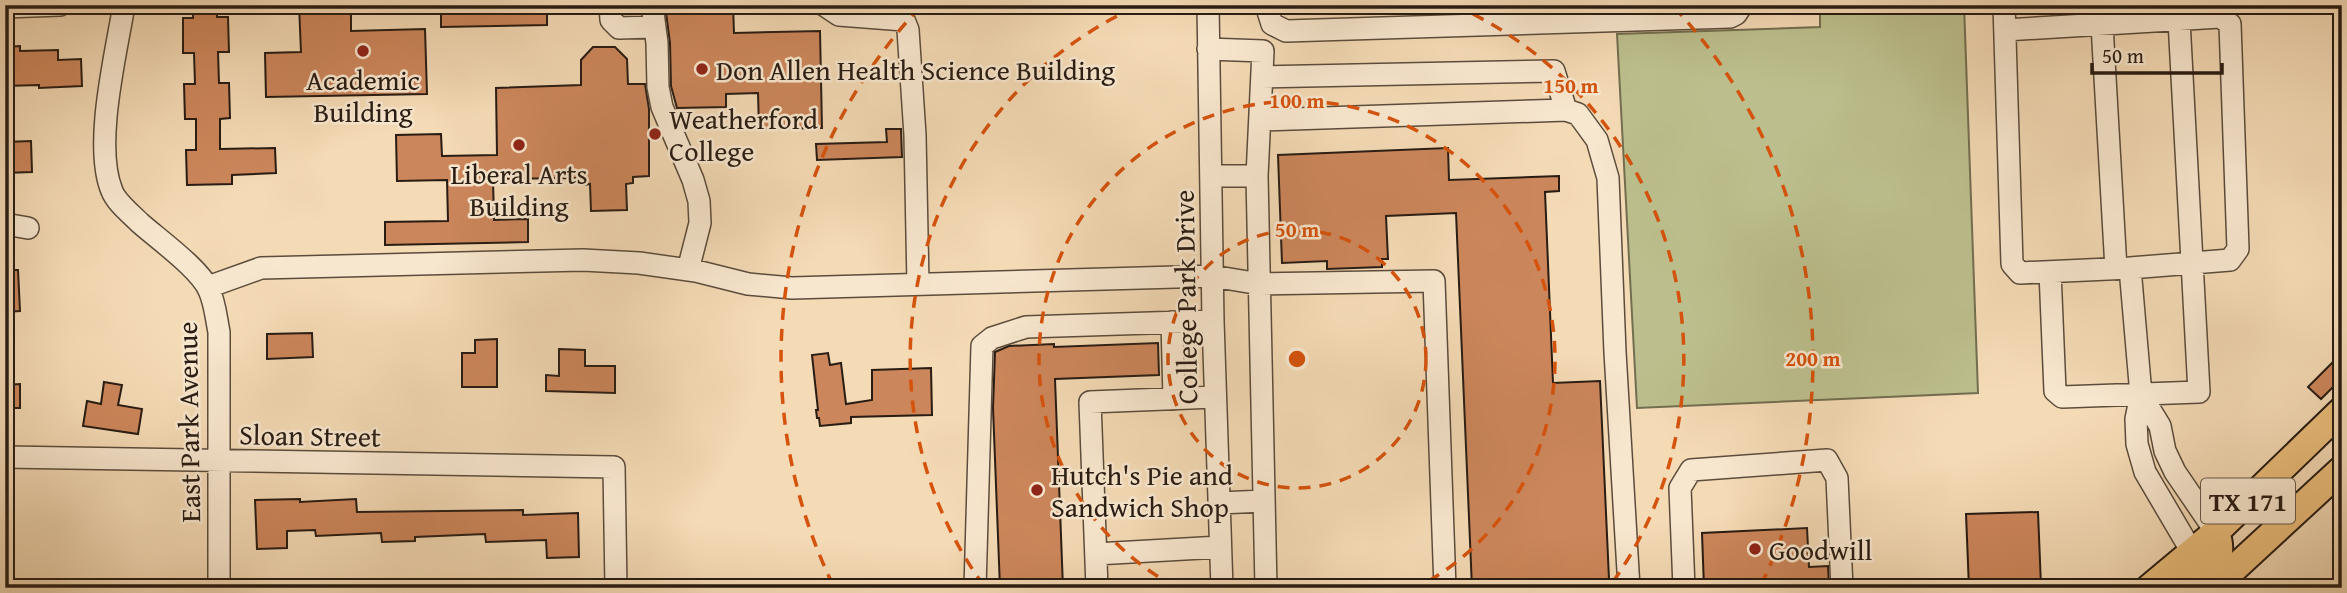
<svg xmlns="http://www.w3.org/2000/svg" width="2347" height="593" viewBox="0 0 2347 593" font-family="'Gentium Book Plus',serif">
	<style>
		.green { fill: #bcbf8d; stroke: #726e50; stroke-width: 2 }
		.building { fill: #cc865b; stroke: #281c13; stroke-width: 2 }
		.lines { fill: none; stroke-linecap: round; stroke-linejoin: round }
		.minor-casing { stroke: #5b4c3c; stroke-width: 24 }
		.major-casing { stroke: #281c13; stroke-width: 30 }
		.minor { stroke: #f8e7cf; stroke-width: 21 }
		.major { stroke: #eabd7a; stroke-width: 26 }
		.ring { fill: none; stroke: #d5530d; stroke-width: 3.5; stroke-dasharray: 12 9 }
		.poi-dot { fill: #8f2418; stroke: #f8e7cf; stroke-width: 2.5 }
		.labels { text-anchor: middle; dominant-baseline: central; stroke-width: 5; stroke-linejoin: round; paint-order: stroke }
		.shield { fill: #f8e7cf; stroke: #66594b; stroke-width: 2 }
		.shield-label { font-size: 26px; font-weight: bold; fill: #281c13 }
		.poi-label { font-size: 28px; fill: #281c13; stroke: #f8e7cf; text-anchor: start }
		.street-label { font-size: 28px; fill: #281c13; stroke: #f8e7cf }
		.centre { fill: #d5530d; stroke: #f8e7cf; stroke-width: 3.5 }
		.ring-label { font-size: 21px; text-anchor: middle; font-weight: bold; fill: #d5530d; stroke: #f8e7cf; stroke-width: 5; stroke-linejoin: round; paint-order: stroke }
	</style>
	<rect width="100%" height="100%" fill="#f4dab5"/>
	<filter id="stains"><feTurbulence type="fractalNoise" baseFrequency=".00286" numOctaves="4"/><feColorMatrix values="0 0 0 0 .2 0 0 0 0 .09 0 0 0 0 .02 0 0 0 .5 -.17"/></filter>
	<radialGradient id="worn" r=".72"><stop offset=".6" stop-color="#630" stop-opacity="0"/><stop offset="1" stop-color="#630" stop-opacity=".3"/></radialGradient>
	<path class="green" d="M1820 5H1964L1978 393 1637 408 1617 34 1820 27Z"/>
	<path class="building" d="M299 5H351V31L425 29 427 94 266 97 265 53 301 52Z
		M441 5H547V25L441 27Z
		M665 5H733L734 33 820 31 822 128 759 129 758 93 726 94V107L677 108 671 86 670 43Z
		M217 7V17H228L229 52H218L219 83H229L230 118 220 119V149L275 148 276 173 232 175V184L187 185 186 150H196V119H185L184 84H195L194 53H183V18H193V8Z
		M20 46V51L58 50V60L81 59 82 86 39 88V85L5 86V47Z
		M593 47H615L627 59 628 84H645L649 109V176L633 177V183L626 184 627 210 591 211 590 184 583 185V178L493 179 494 220 528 219V242L385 245V222L448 221 447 180 397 181 396 135 441 134 442 156 497 155 496 88 581 85V60Z
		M886 129H901L902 157 817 160 816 144 887 142Z
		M31 141 32 172 5 173V142Z
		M1448 148 1449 180 1559 176V191L1545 192 1553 383 1600 381 1609 579 1587 580 1588 588H1472L1456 213 1386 216 1388 259H1382V267L1327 269V261L1282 263 1278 155Z
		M5 270H18L20 311 5 312Z
		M312 333 313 357 267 359V334Z
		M497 339V387H462V353H475V340Z
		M1158 343 1159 375 1055 379 1063 588H1000L993 408 995 352 1009 346 1054 344V347Z
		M559 349 585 350V366H615V393L546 391V375L559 376Z
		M828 353 830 365 841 363 846 404 872 400V370L931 368 932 415 851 417V423L820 426 819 418H817L816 410H818L812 355Z
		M2342 353V378L2321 399 2308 387Z
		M104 382 122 385 118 405 142 409 138 434 83 426 87 401 101 404Z
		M20 384V408H5V385Z
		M300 499V502L356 499 357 512 523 510V515L578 513 579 557 547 558 546 540 486 542 485 534 415 537V541L382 542 381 533 316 536 315 530 287 531V548L257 549 255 500Z
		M2038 512 2041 586 1969 588 1966 514Z
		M1807 528 1809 567 1828 566 1829 588H1704L1702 533Z"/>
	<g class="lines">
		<defs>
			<path id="minor" d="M124 5C116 54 93 146 112 191 116 202 131 214 140 223 158 239 200 269 209 290 215 303 216 317 219 332V588
				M610 5 611 20 619 28 653 27
				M652 5 657 43 658 87 662 107 693 180 699 201 700 223 688 270
				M824 5 839 15 904 20 908 30 915 135 918 284
				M1208 5 1213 321 1222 588
				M1266 5 1272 24 1286 31 1730 17 1736 14 1742 5
				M2004 5 2012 264 2020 273 2130 268 2141 395 2136 419 2137 444 2145 472 2192 552
				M5 7 60 5
				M2102 25 2116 269
				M2005 30 2220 17 2230 24 2238 249 2230 260 2130 268
				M1208 49 1263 51 1257 176
				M1566 110 1578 114 1597 140 1608 178 1615 352 1629 588
				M1260 120 1566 110 1554 71 1262 77
				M1211 176H1257L1266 588
				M5 224 28 228
				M2050 272 2055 391 2062 397 2199 392 2179 20
				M208 287 261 268 583 260 639 263 696 271 748 284 792 288 1212 276 1260 284 1434 281 1445 588
				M1172 322 1174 399
				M2141 395 2160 426 2165 451 2175 472 2216 532
				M5 457 614 467 616 588
				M1219 503 1264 501
				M1096 554 1220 547
				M975 588 982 346 992 338 1026 327 1213 321
				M1097 588 1090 402 1215 397
				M1684 588 1680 488 1691 470 1827 460 1837 478 1842 588"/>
			<path id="major" d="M2149 588 2216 532 2342 410
				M2188 588C2209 568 2227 563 2216 532
				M2213 588 2342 469"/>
		</defs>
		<use href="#minor" class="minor-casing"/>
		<use href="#major" class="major-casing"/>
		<use href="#minor" class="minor"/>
		<use href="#major" class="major"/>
	</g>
	<g class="ring">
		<circle cx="1297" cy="359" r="129"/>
		<path d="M1176 587A258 258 0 1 1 1418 587"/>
		<path d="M984 586A387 387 0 0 1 1140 5M1454 5A387 387 0 0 1 1610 586"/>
		<path d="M833 585A516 516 0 0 1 920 7M1674 7A516 516 0 0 1 1761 585"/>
	</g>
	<g class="poi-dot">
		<circle cx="363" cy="51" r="7"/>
		<circle cx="702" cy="69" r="7"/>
		<circle cx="655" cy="134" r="7"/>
		<circle cx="519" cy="145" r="7"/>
		<circle cx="1037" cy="490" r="7"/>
		<circle cx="1755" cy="549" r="7"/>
	</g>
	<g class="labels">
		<rect class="shield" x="2201" y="478.5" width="94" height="45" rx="5"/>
		<g class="shield-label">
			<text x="2248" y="501">TX 171</text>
		</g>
		<g class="poi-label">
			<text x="716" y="69">Don Allen Health Science Building</text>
			<text x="363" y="79" text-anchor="middle">Academic<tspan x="363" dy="32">Building</tspan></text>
			<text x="669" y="118">Weatherford<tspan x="669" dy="32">College</tspan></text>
			<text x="519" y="173" text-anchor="middle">Liberal Arts<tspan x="519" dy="32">Building</tspan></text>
			<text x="1051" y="474">Hutch's Pie and<tspan x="1051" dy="32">Sandwich Shop</tspan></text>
			<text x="1769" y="549">Goodwill</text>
		</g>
		<g class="street-label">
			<text transform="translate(1185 297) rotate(-91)">College Park Drive</text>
			<text transform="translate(188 422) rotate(-91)">East Park Avenue</text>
			<text transform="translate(310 435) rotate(1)">Sloan Street</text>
		</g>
	</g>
	<circle cx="1297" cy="359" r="10" class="centre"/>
	<g class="ring-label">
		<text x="1571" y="93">150 m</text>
		<text x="1297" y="108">100 m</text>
		<text x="1297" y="237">50 m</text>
		<text x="1813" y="366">200 m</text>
	</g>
	<rect width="2347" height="593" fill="none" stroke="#f4dab5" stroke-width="28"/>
	<rect x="7" y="7" width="2333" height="579" fill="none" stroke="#281c13" stroke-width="3.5"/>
	<rect x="14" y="14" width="2319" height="565" fill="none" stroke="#281c13" stroke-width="2"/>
	<path d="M2092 63v10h130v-10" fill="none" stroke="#281c13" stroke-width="3.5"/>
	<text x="2102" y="63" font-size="21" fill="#281c13" stroke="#f8e7cf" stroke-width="5" paint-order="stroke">50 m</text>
	<rect width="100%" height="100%" filter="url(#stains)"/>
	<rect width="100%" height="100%" fill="url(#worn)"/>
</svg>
